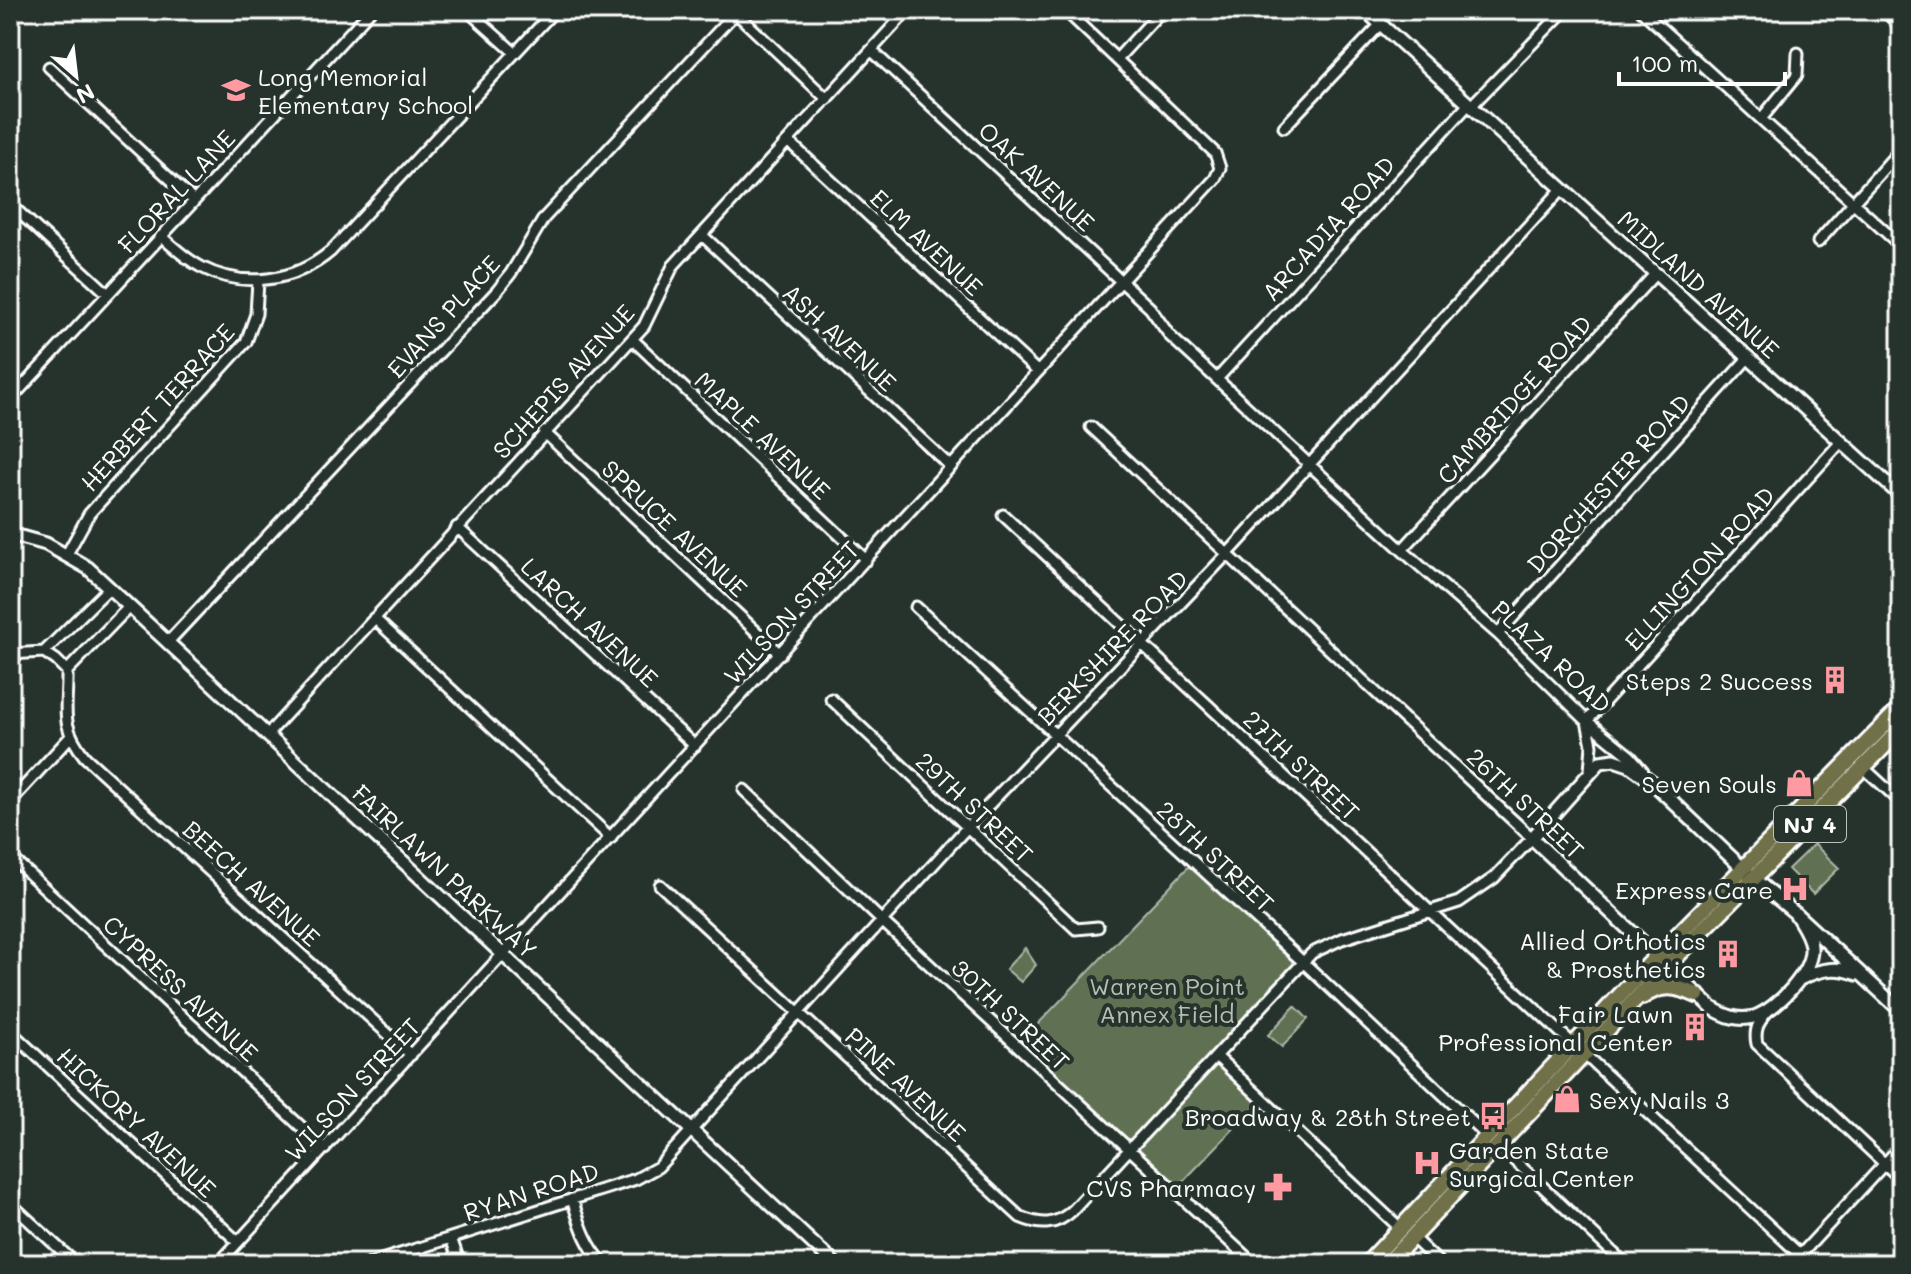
<svg xmlns="http://www.w3.org/2000/svg" width="1911" height="1274" viewBox="0 0 1911 1274" font-family="Mali,sans-serif">
	<style>
		.green { fill: #607153; stroke: #b0b8a9; stroke-width: 2 }
		.lines { fill: none; stroke-linecap: round; stroke-linejoin: round }
		.minor-casing { stroke: #fff; stroke-width: 15 }
		.tertiary-casing { stroke: #fff; stroke-width: 17 }
		.primary-casing { stroke: #fff; stroke-width: 20 }
		.minor { stroke: #26332d; stroke-width: 9 }
		.tertiary { stroke: #26332d; stroke-width: 11 }
		.primary { stroke: #70704a; stroke-width: 14 }
		.rail-casing { stroke: #fff; stroke-width: 6 }
		.rail { stroke: #26332d; stroke-width: 3; stroke-dasharray: 9; stroke-linecap: butt }
		.labels { text-anchor: middle; dominant-baseline: central; stroke-width: 8; stroke-linejoin: round; paint-order: stroke }
		.shield { fill: #26332d; stroke: #bec2c0; stroke-width: 2 }
		.shield-label { font-size: 22px; font-weight: bold; fill: #fff }
		.poi-label { font-size: 24px; fill: #fff; stroke: #26332d; text-anchor: end }
		.street-label { font-size: 24px; fill: #fff; stroke: #26332d }
		.park-label { font-size: 24px; fill: #b7bfb2; stroke: #26332d }
	</style>
	<rect width="100%" height="100%" fill="#26332d"/>
	<filter id="ink" filterUnits="userSpaceOnUse"><feTurbulence type="fractalNoise" baseFrequency=".0125" numOctaves="2"/><feDisplacementMap in="SourceGraphic" scale="16" xChannelSelector="R" yChannelSelector="G"/><feConvolveMatrix kernelMatrix="1 2 1 2 8 2 1 2 1" color-interpolation-filters="sRGB"/></filter>
	<g filter="url(#ink)">
		<path class="green" d="M1814 844 1839 868 1813 894 1788 869Z
			M1193 862 1303 962 1216 1056 1262 1099 1174 1191 1017 1046Z
			M1025 948 1036 965 1021 982 1006 969Z
			M1295 1006 1308 1019 1282 1047 1268 1035Z"/>
		<g class="lines">
			<defs>
				<path id="minor" d="M467 10 515 53
					M1641 10 1901 246
					M735 12 827 99
					M871 50 1150 308 1170 336 1402 550 1498 634 1587 721 1630 756 1643 771
					M1117 59 1162 10
					M49 67 194 201
					M1471 106 1565 10
					M1761 119 1797 75 1798 53
					M1284 127 1381 24
					M788 141 1038 372
					M10 204 108 294
					M702 235 951 467
					M161 236C173 247 186 259 201 267 243 289 295 282 331 251L555 10
					M1818 242 1901 149
					M632 339 866 560
					M1217 379 1469 104
					M10 400 371 10
					M544 432 780 654
					M1003 515 1574 1045
					M457 527 695 746
					M1402 550 1655 274
					M67 554 89 514 246 342 256 314 258 281
					M916 607 1303 962 1487 1136
					M374 618 611 838
					M1498 634 1748 358
					M168 642 497 291 511 273 544 218 738 10
					M44 652 56 660 67 671C68 710 58 723 85 757L411 1055
					M10 654 44 652 109 588
					M67 671 129 607
					M831 699 1076 929 1098 927
					M1587 721 1841 442
					M1587 721 1592 745 1590 771
					M267 735 644 326 673 266 908 10
					M1864 768 1901 802
					M744 790 882 921 1254 1264
					M10 802 71 736
					M10 856 325 1149
					M660 885 1020 1217C1041 1226 1056 1226 1073 1210L1312 953 1342 939 1459 902 1494 878 1532 838 1091 427
					M1767 1012C1758 1023 1754 1030 1757 1044L1901 1179
					M10 1031 238 1242
					M1584 1054 1810 1264
					M1216 1056 1400 1228
					M1498 1145 1625 1264
					M572 1199C580 1224 586 1246 604 1264
					M10 1203 76 1264
					M1412 1237 1440 1264
					M451 1238 460 1264
					M218 1264 1215 179 1220 168 1215 153 1067 12 1069 10
					M369 1264 636 1179 658 1167 962 833 1233 548 1562 189
					M1792 1264 1901 1146"/>
				<path id="tertiary" d="M1365 10 1901 496
					M10 534 46 544 88 568 835 1264
					M1795 913C1801 923 1810 935 1811 947 1813 972 1776 1010 1754 1017 1738 1021 1725 1016 1712 1008L1532 838 1600 762 1614 760 1629 765 1651 781 1754 879 1795 913 1901 1011
					M1802 978C1821 969 1837 966 1857 974"/>
				<path id="primary" d="M1642 997C1662 983 1676 986 1697 995
					M1367 1264 1657 956 1901 708
					M1387 1264 1667 966 1901 729"/>
			</defs>
			<use href="#minor" class="minor-casing"/>
			<use href="#tertiary" class="tertiary-casing"/>
			<use href="#primary" class="primary-casing"/>
			<use href="#minor" class="minor"/>
			<use href="#tertiary" class="tertiary"/>
			<use href="#primary" class="primary"/>
			<defs>
				<path id="rail" d="M1878 10 1901 34"/>
			</defs>
			<use href="#rail" class="rail-casing"/>
			<use href="#rail" class="rail"/>
		</g>
	</g>
	<defs>
		<symbol id="school-bare" viewBox="-9 -9 18 18"><path d="M0-5L7-2L0 1L-7-2ZM-4 1L0 2.5L4 1V4Q0 6-4 4Z" fill="#ff9aa2" stroke="#26332d" stroke-width="2.5" paint-order="stroke"/></symbol>
		<symbol id="building-bare" viewBox="-9 -9 18 18"><path d="M-4-6H4V6H1V3H-1V6H-4ZM-2.5-4.3h1.7v1.8h-1.7ZM.8-4.3h1.7v1.8H.8ZM-2.5-1h1.7V.8h-1.7ZM.8-1h1.7V.8H.8Z" fill="#ff9aa2" stroke="#26332d" stroke-width="2.5" paint-order="stroke"/></symbol>
		<symbol id="shop-bare" viewBox="-9 -9 18 18"><path d="M-5-2.5h2.3a2.7 3.5 0 0 1 5.4 0H5L5.5 6h-11ZM-1.5-2.5h3a1.5 2.3 0 0 0-3 0Z" fill="#ff9aa2" stroke="#26332d" stroke-width="2.5" paint-order="stroke"/></symbol>
		<symbol id="hospital-bare" viewBox="-9 -9 18 18"><path d="M-5-5h3v3.5h4V-5h3V5h-3V1.5h-4V5h-3Z" fill="#ff9aa2" stroke="#26332d" stroke-width="2.5" paint-order="stroke"/></symbol>
		<symbol id="bus-bare" viewBox="-9 -9 18 18"><path d="M-5-6H5V4H4V6H2V4H-2V6H-4V4H-5ZM-3.5-4V0h7V-4ZM-3.5 1.2v1.5H-2V1.2ZM2 1.2v1.5H3.5V1.2Z" fill="#ff9aa2" stroke="#26332d" stroke-width="2.5" paint-order="stroke"/></symbol>
		<symbol id="pharmacy-bare" viewBox="-9 -9 18 18"><path d="M-2-6h4v4h4v4h-4v4h-4v-4h-4v-4h4Z" fill="#ff9aa2" stroke="#26332d" stroke-width="2.5" paint-order="stroke"/></symbol>
	</defs>
	<g fill-rule="evenodd">
		<use href="#school-bare" x="216" y="70" width="40" height="40"/>
		<use href="#building-bare" x="1815" y="660" width="40" height="40"/>
		<use href="#shop-bare" x="1779" y="763" width="40" height="40"/>
		<use href="#hospital-bare" x="1775" y="869" width="40" height="40"/>
		<use href="#building-bare" x="1708" y="934" width="40" height="40"/>
		<use href="#building-bare" x="1675" y="1007" width="40" height="40"/>
		<use href="#shop-bare" x="1547" y="1079" width="40" height="40"/>
		<use href="#bus-bare" x="1473" y="1096" width="40" height="40"/>
		<use href="#hospital-bare" x="1407" y="1143" width="40" height="40"/>
		<use href="#pharmacy-bare" x="1258" y="1167" width="40" height="40"/>
	</g>
	<g class="labels">
		<rect class="shield" x="1774" y="806" width="72" height="36" rx="6"/>
		<g class="shield-label">
			<text x="1810" y="824">NJ 4</text>
		</g>
		<g class="poi-label">
			<text x="258" y="76" text-anchor="start">Long Memorial<tspan x="258" dy="28">Elementary School</tspan></text>
			<text x="1813" y="680">Steps 2 Success</text>
			<text x="1777" y="783">Seven Souls</text>
			<text x="1773" y="889">Express Care</text>
			<text x="1706" y="940">Allied Orthotics<tspan x="1706" dy="28">&amp; Prosthetics</tspan></text>
			<text x="1673" y="1013">Fair Lawn<tspan x="1673" dy="28">Professional Center</tspan></text>
			<text x="1589" y="1099" text-anchor="start">Sexy Nails 3</text>
			<text x="1471" y="1116">Broadway &amp; 28th Street</text>
			<text x="1449" y="1149" text-anchor="start">Garden State<tspan x="1449" dy="28">Surgical Center</tspan></text>
			<text x="1256" y="1187">CVS Pharmacy</text>
		</g>
		<g class="street-label">
			<text transform="translate(1037 176) rotate(43)">OAK AVENUE</text>
			<text transform="translate(176 191) rotate(-47)">FLORAL LANE</text>
			<text transform="translate(1328 228) rotate(-48)">ARCADIA ROAD</text>
			<text transform="translate(927 242) rotate(43)">ELM AVENUE</text>
			<text transform="translate(1699 284) rotate(42)">MIDLAND AVENUE</text>
			<text transform="translate(443 316) rotate(-48)">EVANS PLACE</text>
			<text transform="translate(840 337) rotate(43)">ASH AVENUE</text>
			<text transform="translate(563 381) rotate(-48)">SCHEPIS AVENUE</text>
			<text transform="translate(1514 399) rotate(-48)">CAMBRIDGE ROAD</text>
			<text transform="translate(157 407) rotate(-48)">HERBERT TERRACE</text>
			<text transform="translate(763 435) rotate(43)">MAPLE AVENUE</text>
			<text transform="translate(1608 483) rotate(-48)">DORCHESTER ROAD</text>
			<text transform="translate(675 528) rotate(43)">SPRUCE AVENUE</text>
			<text transform="translate(1699 568) rotate(-48)">ELLINGTON ROAD</text>
			<text transform="translate(791 612) rotate(-47)">WILSON STREET</text>
			<text transform="translate(590 622) rotate(43)">LARCH AVENUE</text>
			<text transform="translate(1112 647) rotate(-46)">BERKSHIRE ROAD</text>
			<text transform="translate(1552 656) rotate(43)">PLAZA ROAD</text>
			<text transform="translate(1302 765) rotate(43)">27TH STREET</text>
			<text transform="translate(1526 803) rotate(43)">26TH STREET</text>
			<text transform="translate(975 807) rotate(43)">29TH STREET</text>
			<text transform="translate(1216 856) rotate(43)">28TH STREET</text>
			<text transform="translate(445 871) rotate(43)">FAIRLAWN PARKWAY</text>
			<text transform="translate(252 883) rotate(42)">BEECH AVENUE</text>
			<text transform="translate(181 988) rotate(43)">CYPRESS AVENUE</text>
			<text transform="translate(1011 1014) rotate(43)">30TH STREET</text>
			<text transform="translate(906 1084) rotate(43)">PINE AVENUE</text>
			<text transform="translate(352 1089) rotate(-47)">WILSON STREET</text>
			<text transform="translate(137 1122) rotate(43)">HICKORY AVENUE</text>
			<text transform="translate(531 1191) rotate(-18)">RYAN ROAD</text>
		</g>
		<g class="park-label">
			<text x="1167" y="985">Warren Point<tspan x="1167" dy="28">Annex Field</tspan></text>
		</g>
	</g>
	<rect width="1911" height="1274" fill="none" stroke="#26332d" stroke-width="40"/>
	<rect x="20" y="20" width="1871" height="1234" fill="none" stroke="#fff" stroke-width="3" filter="url(#ink)"/>
	<g transform="translate(76 76) rotate(152)" stroke="#26332d" stroke-width="6" paint-order="stroke">
	<path d="M0-6L14 30L0 20L-14 30Z" fill="#ffffff"/>
	<text y="-12" font-size="22" font-weight="bold" text-anchor="middle" fill="#ffffff">N</text>
	</g>
	<path d="M1619 72v12h166v-12" fill="none" stroke="#ffffff" stroke-width="4"/>
	<text x="1631" y="72" font-size="24" fill="#ffffff" stroke="#26332d" stroke-width="6" paint-order="stroke">100 m</text>
</svg>
